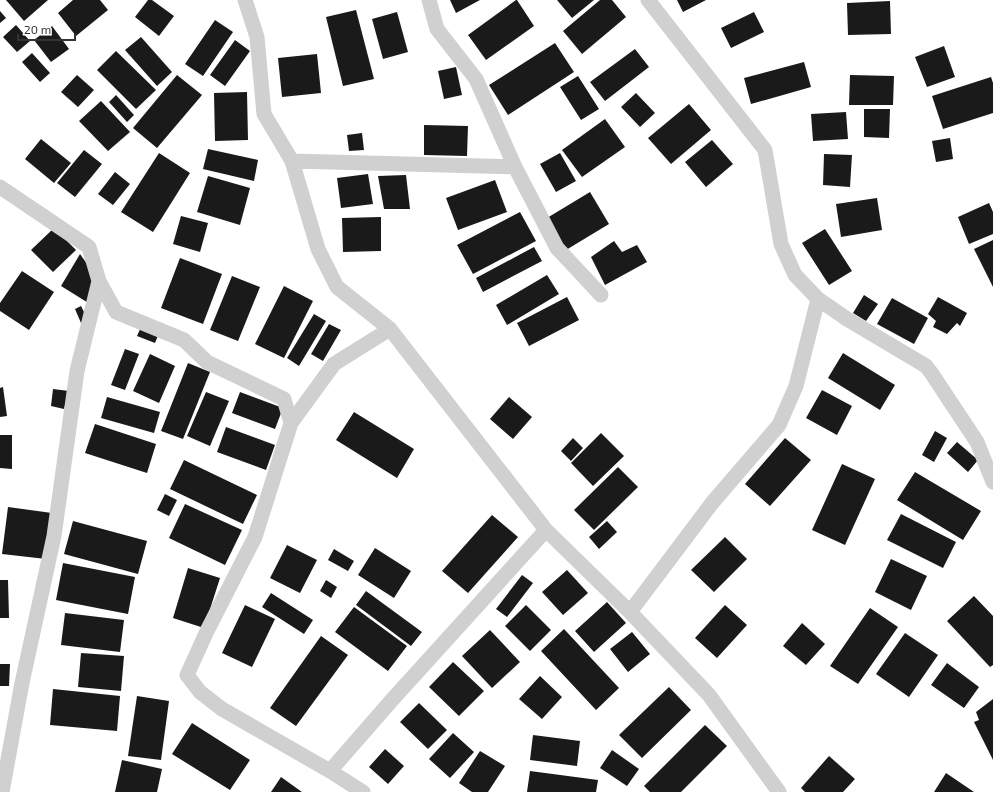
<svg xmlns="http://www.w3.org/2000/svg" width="993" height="792" viewBox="0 0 993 792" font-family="'Exo 2',sans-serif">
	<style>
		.building { fill: #1a1a1a }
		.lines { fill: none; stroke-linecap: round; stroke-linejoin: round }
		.street { stroke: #d0d0d0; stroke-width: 15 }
	</style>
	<rect width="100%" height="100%" fill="#fff"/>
	<path class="building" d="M6 0H48L24 21Z
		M73 0H100L108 10 76 36 58 13Z
		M148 0H152L174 16 159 36 135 17Z
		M450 0H480L456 13Z
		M516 0H517L534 26 486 60 468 35Z
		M557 0H594L572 18Z
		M600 0H612L626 17 582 54 563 31Z
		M677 0H706L683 12Z
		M890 1 891 34 848 35 847 3Z
		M356 10 374 79 343 86 326 17Z
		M0 11 6 18 0 23Z
		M397 12 408 52 383 59 372 19Z
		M754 12 764 32 731 48 721 28Z
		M215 20 233 32 203 76 185 64Z
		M16 25 30 41 17 52 3 37Z
		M52 26 69 49 51 62 34 40Z
		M141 37 172 72 157 86 125 50Z
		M235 40 250 51 225 86 210 75Z
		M555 43 574 72 508 115 489 85Z
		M944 46 955 77 927 87 915 57Z
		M635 49 649 67 605 101 590 82Z
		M116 51 156 90 136 109 97 70Z
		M32 53 50 73 40 82 22 62Z
		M317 54 321 93 282 97 278 58Z
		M804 62 811 87 751 104 744 78Z
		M456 67 462 95 444 99 438 71Z
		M77 75 94 90 78 107 61 92Z
		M177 75 202 95 157 148 133 128Z
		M850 75 894 76 893 105H849Z
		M578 76 599 109 581 120 560 87Z
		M991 77 993 83V113L943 129 932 96Z
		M247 92 248 140 215 141 214 93Z
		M636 93 655 113 640 127 621 107Z
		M116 95 134 115 127 122 109 102Z
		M101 101 130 132 108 151 79 121Z
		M689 104 711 130 671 164 648 138Z
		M864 109H890L889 138 864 137Z
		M846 112 848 139 813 141 811 114Z
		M605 119 625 147 582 177 562 150Z
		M424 125 468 126 467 156 424 155Z
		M362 133 364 150 349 151 347 135Z
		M950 138 953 159 936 162 932 141Z
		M41 139 71 163 54 183 25 159Z
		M712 140 733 164 706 187 685 162Z
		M208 149 258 160 254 181 203 169Z
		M84 150 102 164 75 197 57 183Z
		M159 153 190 173 153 232 121 212Z
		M560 153 576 181 556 192 540 164Z
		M824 154 852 155 850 187 823 185Z
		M115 172 130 184 113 205 98 194Z
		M368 174 373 204 341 208 337 178Z
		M406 175 410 209H384L378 176Z
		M208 176 250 188 240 225 197 212Z
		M495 180 507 212 458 230 446 198Z
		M590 192 609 224 566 250 547 218Z
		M877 198 882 230 841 237 836 204Z
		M989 203 993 212V234L969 244 958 217Z
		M520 212 536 241 473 274 457 245Z
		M181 216 208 223 200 252 173 244Z
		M381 217V251L343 252 342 218Z
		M54 228 76 250 53 272 31 250Z
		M825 229 852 271 829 285 802 243Z
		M993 240V287L974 249Z
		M614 241 622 252 637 245 647 262 605 285 591 257Z
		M534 247 542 261 483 292 476 278Z
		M80 254 97 278 90 304 61 286Z
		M180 258 222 274 203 324 161 308Z
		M22 271 54 292 29 330 0 311V303Z
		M547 275 559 294 507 325 496 305Z
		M232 276 260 287 238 341 210 330Z
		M284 286 313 301 284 358 255 344Z
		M864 295 878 304 866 321 853 313Z
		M567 297 579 320 529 346 517 323Z
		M938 297 967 313 960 326 957 323 947 334 933 327 936 321 928 314Z
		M892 298 928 318 914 344 877 324Z
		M81 306 88 320 81 323 75 309Z
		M314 314 326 321 299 366 287 358Z
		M329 324 341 330 323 361 311 354Z
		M141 327 159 333 155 343 137 336Z
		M125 349 139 354 125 390 111 385Z
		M843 353 895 385 880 410 828 378Z
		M150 354 175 366 159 403 133 391Z
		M188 363 210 372 183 439 161 431Z
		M3 387 7 416 0 417V388Z
		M53 389 69 391 64 409 51 406Z
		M822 390 852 406 837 435 806 418Z
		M206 392 229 401 210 446 187 436Z
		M240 392 283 408 275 429 232 413Z
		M107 397 160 412 154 433 101 418Z
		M509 397 532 417 513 439 490 419Z
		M354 412 414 449 397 478 336 440Z
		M95 424 156 444 147 473 85 453Z
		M226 427 275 445 266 470 217 452Z
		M935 431 947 438 934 462 922 455Z
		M601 433 624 456 593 486 571 463Z
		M0 435H12V469L0 468Z
		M573 438 583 448 571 461 561 451Z
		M785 438 811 460 770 506 745 484Z
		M957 442 978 460 968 472 947 453Z
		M184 460 257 495 243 524 170 489Z
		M842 464 875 479 845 545 812 530Z
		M618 467 638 487 594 530 574 510Z
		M915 472 981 511 963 540 897 500Z
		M165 494 177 500 169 516 157 510Z
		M185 504 242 530 225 565 169 538Z
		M8 507 52 513 46 559 2 554Z
		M901 514 956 542 943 568 887 540Z
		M492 515 518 537 468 593 442 571Z
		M73 521 147 541 138 574 64 554Z
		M607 521 617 532 599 549 589 537Z
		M725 537 747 559 714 592 691 570Z
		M287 545 317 560 300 593 270 578Z
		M375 548 411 571 394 598 358 575Z
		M334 549 354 561 348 571 328 560Z
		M891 559 927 576 911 610 875 592Z
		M63 563 135 577 128 614 56 600Z
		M188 568 220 578 204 628 173 618Z
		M567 570 588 593 563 615 542 592Z
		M522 575 533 583 507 617 496 609Z
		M0 580H8L9 618H0Z
		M326 580 337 587 331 598 320 591Z
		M366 591 422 632 411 646 356 605Z
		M271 593 313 620 304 634 262 607Z
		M974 596 993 616V665L990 667 947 621Z
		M607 602 626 623 594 652 575 631Z
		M245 605 275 619 252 667 222 653Z
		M526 605 551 630 530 651 505 626Z
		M725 605 747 625 717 658 695 638Z
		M354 607 407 646 388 671 335 632Z
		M870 608 898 627 858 684 830 666Z
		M65 613 124 620 120 652 61 645Z
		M802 623 825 644 806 665 783 646Z
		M564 629 619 688 596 710 541 651Z
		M490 630 520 662 492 688 462 656Z
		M632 632 650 654 628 672 610 649Z
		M905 633 938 655 909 697 876 674Z
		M321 636 348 655 296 726 270 708Z
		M81 653 124 656 121 691 78 687Z
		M453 662 484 691 459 716 429 687Z
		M947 663 979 687 964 708 931 685Z
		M0 664H10L9 686H0Z
		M540 676 562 697 542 719 519 699Z
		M669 687 691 710 642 758 619 735Z
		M53 689 120 696 117 731 50 725Z
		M137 696 169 701 161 760 128 756Z
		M993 699V760L974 722 979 720 976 712Z
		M419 703 447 730 428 749 400 722Z
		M192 723 250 760 230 790 172 754Z
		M705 725 727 746 681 792H650L644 786Z
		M453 733 474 752 450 778 429 759Z
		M533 735 580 741 577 766 530 760Z
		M385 749 404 766 388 784 369 767Z
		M612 750 639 769 627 786 600 768Z
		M480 751 505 766 488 792H472L459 783Z
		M829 756 855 779 843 792H805L801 788Z
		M122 760 162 769 157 792H115Z
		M530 771 598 780 596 792H527Z
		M946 773 974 792H934Z
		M281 777 302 792H271Z"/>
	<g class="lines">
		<path class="street" d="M245 0 257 37 264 114 292 161 318 249 337 287 390 329 546 530 630 612 709 695 779 792
			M429 0 437 29 476 79 515 167 557 248 601 295
			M648 0 765 150 781 244 795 275 818 299 847 319 926 366 932 374 977 442 993 482
			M292 161 515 167
			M0 187 89 247 99 281 116 312 184 340 207 362 284 399 291 423
			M630 612 712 503 779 425 796 386 818 299
			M330 771 391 701 546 530
			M2 792 22 683 54 536 77 371 99 281
			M363 792 330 771 222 709 200 692 187 675 207 631 255 537 291 423 334 364 390 329"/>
	</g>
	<path d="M18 34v6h57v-6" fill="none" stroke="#333333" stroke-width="2"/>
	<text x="24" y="34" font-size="12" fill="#333333" stroke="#ffffff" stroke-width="3" paint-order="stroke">20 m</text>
</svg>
